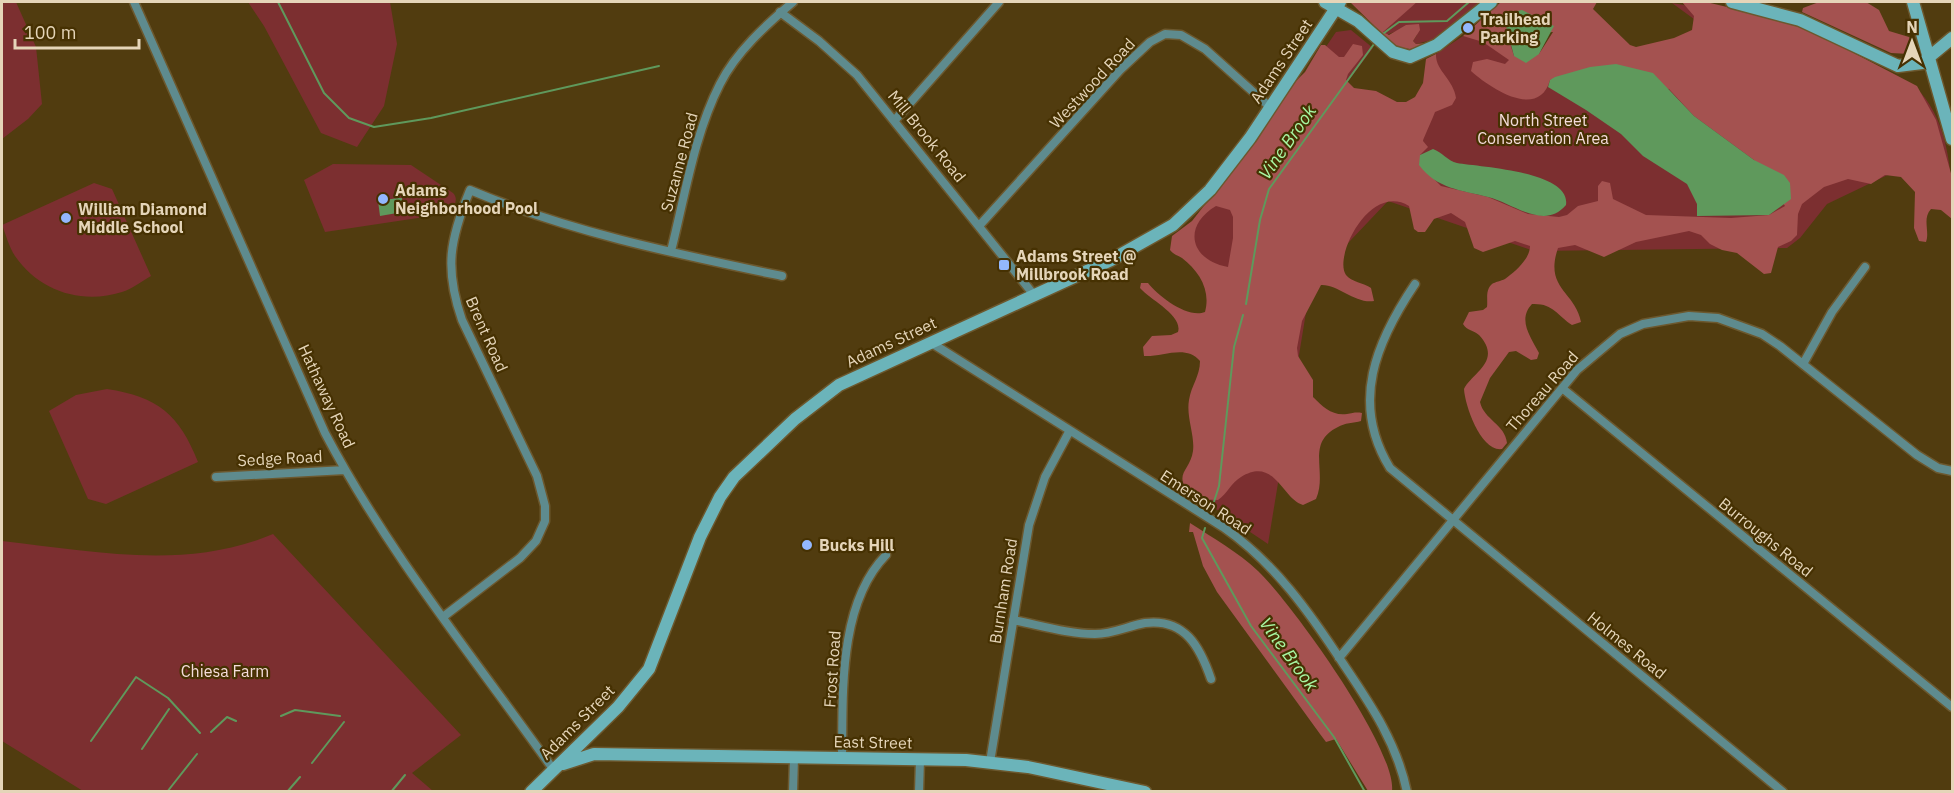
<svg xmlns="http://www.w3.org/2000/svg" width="1954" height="793" viewBox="0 0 1954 793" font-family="'IBM Plex Sans',sans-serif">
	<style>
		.green { fill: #7c2f30 }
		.forest { fill: #a45250; fill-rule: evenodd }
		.water { fill: #5f995c }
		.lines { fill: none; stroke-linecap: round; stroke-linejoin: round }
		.stream { stroke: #5f995c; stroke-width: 2 }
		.street-casing { stroke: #6c582e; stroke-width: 11 }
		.secondary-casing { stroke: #6c582e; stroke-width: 15 }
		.street { stroke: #5e8b8e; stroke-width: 8 }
		.secondary { stroke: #6bb4ba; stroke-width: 12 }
		.poi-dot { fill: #93b7fd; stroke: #463102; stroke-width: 2 }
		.labels { text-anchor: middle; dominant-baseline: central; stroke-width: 4.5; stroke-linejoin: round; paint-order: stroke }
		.poi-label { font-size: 16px; font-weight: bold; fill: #e5d5b9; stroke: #463102; text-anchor: start }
		.street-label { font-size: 16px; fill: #e5d5b9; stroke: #463102 }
		.park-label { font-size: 16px; fill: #f5dcdb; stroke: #463102 }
		.water-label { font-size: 18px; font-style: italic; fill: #a7f7a2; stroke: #463102 }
	</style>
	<rect width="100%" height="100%" fill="#513c0f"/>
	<path class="green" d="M2 2H16L36 47 42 104 28 119 2 139Z
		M248 2H390L397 44 384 106 357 147 321 133 264 26Z
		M1417 2H1482L1435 39 1416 44 1413 41 1417 35 1397 31 1386 35 1383 32 1386 27Z
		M1672 3 1690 6 1921 93C1947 123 1952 169 1952 210L1898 170 1827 204 1800 238 1787 248 1534 251 1388 201 1311 282 1268 544 1198 497 1231 282 1179 234 1192 223 1248 162 1336 32 1351 30 1373 48 1343 88 1397 124 1421 101 1436 61V54L1463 36 1673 76 1698 22Z
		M333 164 411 165 453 193C459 199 454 206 451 213L325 232 304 180Z
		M94 183 112 189 151 276C142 281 132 289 122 292 82 305 39 291 15 256 9 247 6 235 2 225Z
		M107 389C158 397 179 414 198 462L106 504 88 499 49 411 76 395Z
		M273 534 461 735 412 773 433 791H83L2 741V541C92 551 186 571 273 534Z"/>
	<path class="forest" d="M1350 2H1417L1383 32 1389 35 1406 25 1419 24 1420 30 1413 41 1416 44 1426 43C1416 51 1405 50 1394 45Z
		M1501 2H1597L1593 9 1630 45 1636 47 1674 38 1692 30 1694 16 1682 2H1706L1782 20 1825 38 1917 86 1936 120 1952 177V219L1941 210 1931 209C1922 219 1930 231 1926 242L1919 241 1914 228 1915 192 1901 177 1885 175 1871 184 1848 179 1824 187 1802 204 1798 214 1797 235 1791 241 1778 247 1771 273 1764 274 1737 253 1722 250 1710 244 1701 235 1689 231 1636 242 1604 257 1575 245 1558 248C1544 289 1575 291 1581 322L1572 325C1557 315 1553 303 1532 304 1517 320 1531 337 1539 353L1537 359 1531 360 1516 351 1509 352 1490 378 1480 402C1484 420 1505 424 1507 443L1502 449C1481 452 1465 406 1464 389 1472 373 1503 361 1479 335 1474 330 1467 331 1463 324L1469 312 1483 310 1487 307C1488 300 1485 290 1492 284 1495 282 1501 281 1505 279 1515 272 1530 259 1530 246L1515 241 1483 252 1474 248 1465 222 1451 213 1434 219 1425 232H1418L1414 229 1409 206C1370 182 1333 257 1346 275 1351 282 1364 283 1371 288L1374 301C1355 304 1338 284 1321 285L1302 321 1297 348 1298 356 1313 380V397C1323 407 1332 416 1347 414 1353 413 1356 412 1362 413L1361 421C1354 423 1344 423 1338 427 1305 443 1328 472 1316 499L1303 505C1282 499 1275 456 1241 477 1231 483 1227 494 1218 500L1196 499C1169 474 1190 473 1193 451 1195 435 1186 417 1189 400 1191 386 1200 376 1200 361 1186 344 1163 357 1144 356L1143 347 1152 336 1171 335 1178 332C1183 315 1150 300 1140 288L1141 283H1148C1158 296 1188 319 1205 312 1211 290 1199 271 1182 258 1177 255 1174 255 1170 250L1172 236 1192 221 1225 179 1261 132 1282 95 1305 72 1321 45H1325L1339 57H1344L1353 44 1362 46 1363 55 1348 74 1346 80 1354 88 1376 91 1397 102H1406L1415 97 1423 83 1426 59 1436 54C1435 70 1454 80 1456 98L1452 105 1435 112C1433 118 1424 137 1423 141L1428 147 1420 155 1426 171 1441 186 1488 197 1528 214 1559 217 1567 215 1578 206 1598 201V186L1602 181 1610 183 1613 199 1646 215 1731 218 1769 215 1785 206 1754 160 1694 116 1669 89 1567 75 1550 80C1539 120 1491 89 1471 71L1473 62 1487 59 1505 64 1509 60 1483 42 1463 36ZM1553 32 1539 54 1514 56 1507 34ZM1216 206 1230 210 1233 217V238L1228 267C1190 260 1182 226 1216 206Z
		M1819 2H1866L1879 10 1889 31 1909 37 1912 40 1909 54 1891 53 1802 12 1803 8Z
		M1190 523C1213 538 1238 552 1258 571 1290 601 1397 749 1392 791H1368L1336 739 1326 742 1320 734 1217 592 1203 566 1193 532H1189Z"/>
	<path class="water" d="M1522 10 1554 26 1539 54 1526 63 1514 56 1506 26 1513 12Z
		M1616 64 1653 73 1694 116 1754 160 1784 175 1790 183 1791 199 1769 215 1697 216V204L1687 184 1643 156 1621 134 1586 110 1548 87 1550 80 1555 77 1590 67Z
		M1433 149C1442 152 1448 161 1457 163 1479 167 1571 171 1566 205 1544 231 1513 203 1488 197 1461 190 1437 189 1419 165L1420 155Z
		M398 198H402L403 212 380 216 378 201Z"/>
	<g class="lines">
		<path class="stream" d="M278 2 324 93 349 118 374 127 431 118 659 66
			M1384 33 1399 22 1447 21 1469 2
			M1246 304 1260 220 1269 189 1374 44
			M1212 508 1219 486 1234 347 1243 315
			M1205 528 1202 538 1251 626 1334 737 1365 792
			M281 716 295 710 340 716
			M211 732 227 717 236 721
			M91 741 136 677 168 698 200 733
			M142 749 169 709
			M312 763 344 722
			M167 792 197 754
			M287 792 300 777
			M391 792 405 775"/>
		<defs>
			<path id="street" d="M134 2 325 433C388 553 475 659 553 769
				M780 12 819 41 857 75 1034 295
				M895 120 999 2
				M979 226 1120 70 1150 42 1165 34 1181 35 1205 49 1270 107
				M671 251C685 196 694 135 720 84 736 52 766 25 793 2
				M1415 284C1376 342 1350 403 1390 468L1783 792
				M930 342 1223 527C1275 563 1310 613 1344 665 1371 705 1397 743 1407 792
				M1803 364 1832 312 1865 267
				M1562 388 1952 707
				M216 477 345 470
				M443 617 520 558 536 541 545 521V506L537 476 462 320C444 268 450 239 470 190 569 232 677 254 782 276
				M1013 620C1039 625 1068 634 1095 634 1113 634 1128 626 1145 623 1185 618 1200 647 1211 679
				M1339 658 1577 370 1620 334 1643 324 1689 316 1718 318 1762 334 1780 346 1917 455 1938 468 1952 471
				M842 758C843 694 838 604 886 555
				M990 762 1029 525 1045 477 1069 432
				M793 792 794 758
				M919 792 920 760"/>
			<path id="secondary" d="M1325 2 1358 21 1393 52 1410 57 1437 45 1491 2
				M1732 2 1800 20 1898 66 1922 63 1952 38
				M1913 2 1952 139
				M563 764 594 754 966 760 1028 767 1145 792
				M531 792 618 707 649 669 700 537 720 497 734 477 795 419 839 385 1111 260 1173 225 1210 190 1250 138 1340 2"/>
		</defs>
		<use href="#street" class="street-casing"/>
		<use href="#secondary" class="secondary-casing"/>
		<use href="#street" class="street"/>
		<use href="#secondary" class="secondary"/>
	</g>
	<g class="poi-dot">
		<circle cx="1468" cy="28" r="6"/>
		<circle cx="383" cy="199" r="6"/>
		<circle cx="66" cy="218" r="6"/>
		<rect x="998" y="259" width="12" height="12" rx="3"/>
		<circle cx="807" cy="545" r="6"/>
	</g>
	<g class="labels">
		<g class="poi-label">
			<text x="1480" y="19">Trailhead<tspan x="1480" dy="18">Parking</tspan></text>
			<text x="395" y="190">Adams<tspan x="395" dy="18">Neighborhood Pool</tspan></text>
			<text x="78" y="209">William Diamond<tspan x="78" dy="18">Middle School</tspan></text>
			<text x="1016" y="256">Adams Street @<tspan x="1016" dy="18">Millbrook Road</tspan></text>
			<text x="819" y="545">Bucks Hill</text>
		</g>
		<g class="street-label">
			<text transform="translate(1281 61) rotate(-56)">Adams Street</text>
			<text transform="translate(1092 83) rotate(-47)">Westwood Road</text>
			<text transform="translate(927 136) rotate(51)">Mill Brook Road</text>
			<text transform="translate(679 162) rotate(-75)">Suzanne Road</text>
			<text transform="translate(487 334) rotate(66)">Brent Road</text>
			<text transform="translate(891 342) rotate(-25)">Adams Street</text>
			<text transform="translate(1542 391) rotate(-49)">Thoreau Road</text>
			<text transform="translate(327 396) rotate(65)">Hathaway Road</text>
			<text transform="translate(280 458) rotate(-3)">Sedge Road</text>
			<text transform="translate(1206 502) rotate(33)">Emerson Road</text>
			<text transform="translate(1766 537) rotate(39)">Burroughs Road</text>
			<text transform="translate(1003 591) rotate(-81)">Burnham Road</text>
			<text transform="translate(1627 645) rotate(39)">Holmes Road</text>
			<text transform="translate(832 669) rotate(-86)">Frost Road</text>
			<text transform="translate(577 722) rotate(-45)">Adams Street</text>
			<text transform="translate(873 742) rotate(1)">East Street</text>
		</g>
		<g class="park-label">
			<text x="1543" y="120">North Street<tspan x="1543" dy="18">Conservation Area</tspan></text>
			<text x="225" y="671">Chiesa Farm</text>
		</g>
		<g class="water-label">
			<text transform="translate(1287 142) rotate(-55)">Vine Brook</text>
			<text transform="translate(1289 654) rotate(54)">Vine Brook</text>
		</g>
	</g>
	<rect width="1954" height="793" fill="none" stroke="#e5d5b9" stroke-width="6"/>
	<g transform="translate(1912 42)" stroke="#463102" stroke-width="4.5" paint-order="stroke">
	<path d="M0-4.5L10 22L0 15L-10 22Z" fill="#e5d5b9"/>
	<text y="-9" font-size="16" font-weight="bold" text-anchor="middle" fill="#e5d5b9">N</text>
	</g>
	<path d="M15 39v9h124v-9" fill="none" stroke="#e5d5b9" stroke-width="3"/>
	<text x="24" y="39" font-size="18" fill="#e5d5b9" stroke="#463102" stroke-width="4.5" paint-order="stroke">100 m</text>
</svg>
